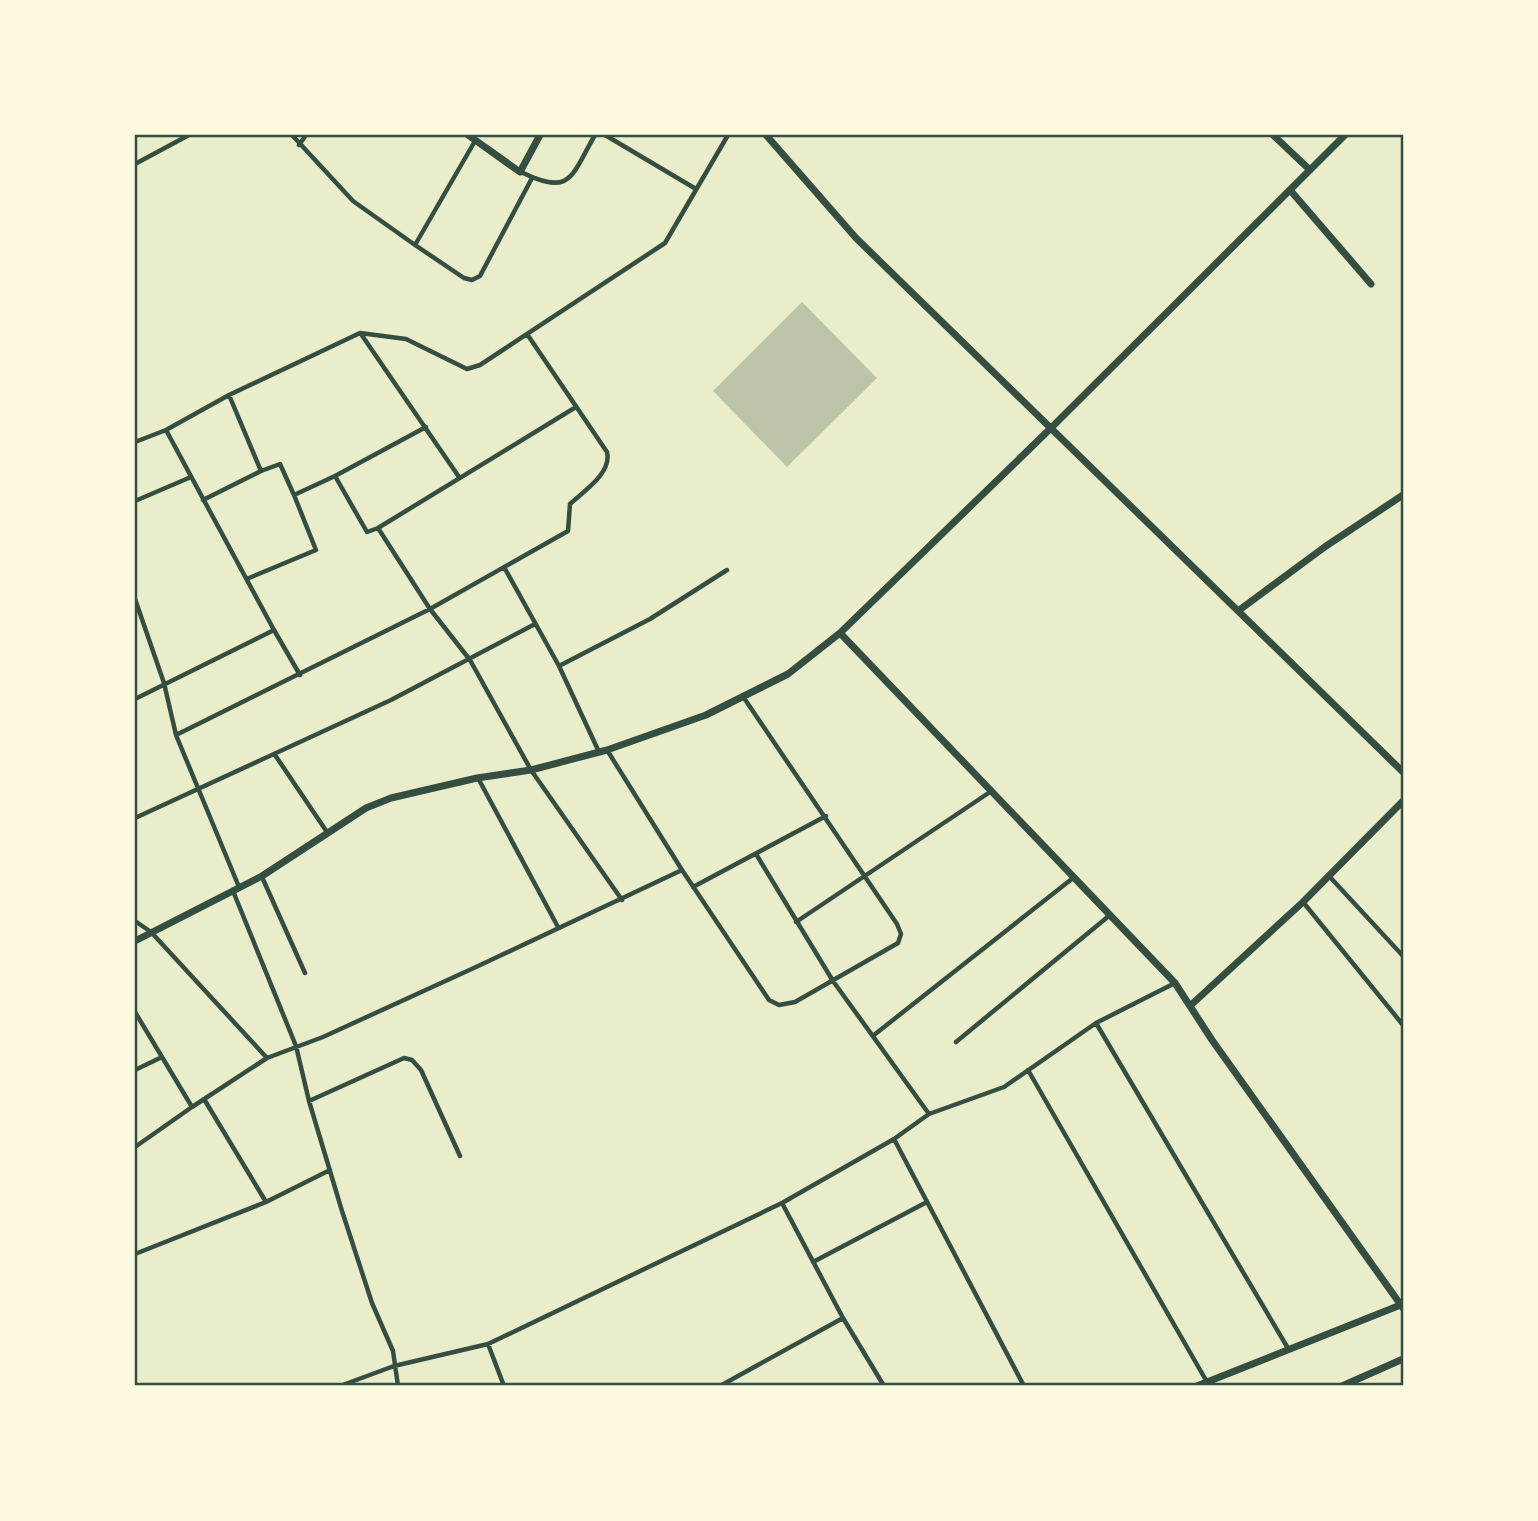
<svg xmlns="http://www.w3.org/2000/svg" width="1538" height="1521" viewBox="0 0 1538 1521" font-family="'Fira Sans',sans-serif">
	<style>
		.building { fill: #bcc5a7 }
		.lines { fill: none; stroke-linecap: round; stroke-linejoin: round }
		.service { stroke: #344e41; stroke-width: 4.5 }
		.minor { stroke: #344e41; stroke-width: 7 }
		.neatline { fill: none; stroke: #344e41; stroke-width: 2.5 }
	</style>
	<rect width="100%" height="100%" fill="#e9edc9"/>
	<path class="building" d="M802 302 877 378 787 467 713 391Z"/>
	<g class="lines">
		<path class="service" d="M292 135 353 201 415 245 475 141
			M605 135 696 189
			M299 145 306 135
			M135 164 189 135
			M521 172C572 197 571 176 595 135
			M415 245 464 278 472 280 480 276 532 178
			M361 334 459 477
			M229 395 261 471 280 464 294 495 335 476
			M576 407 378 528 430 609 470 660 531 770 622 900
			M166 430 274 630
			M135 442 166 430 229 395 360 333 406 339 467 369 480 365 665 243 728 135
			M203 500 261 471
			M135 501 191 477
			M378 528 367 532 335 476 426 427
			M504 567 559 666 599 752
			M249 578 316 550 294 495
			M135 599 164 683 176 735 239 887
			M559 666 650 619 727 570
			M135 699 274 630 300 675
			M176 735 430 609 568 531 570 504C584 491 612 473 607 452L527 334
			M275 755 327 832
			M478 778 558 927
			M135 818 391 700 535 624
			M756 854 833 981 929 1114
			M682 870 769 1000 779 1005 795 1002 898 943 901 934 897 924 744 698
			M1329 876 1403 956
			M262 877 305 973
			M693 887 826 816
			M233 891 296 1046 309 1101 342 1211 372 1303 393 1351 398 1386
			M1303 902 1403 1025
			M135 921 151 932 267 1058
			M796 922 990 792
			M135 1012 192 1107 267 1058 323 1037 476 967 682 870 607 750
			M1096 1023 1289 1350
			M874 1035 1073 878
			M956 1042 1110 915
			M135 1070 160 1058
			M1028 1070 1207 1382
			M204 1099 266 1202
			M309 1101 404 1058 412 1060 421 1070 460 1156
			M894 1139 1024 1386
			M135 1147 192 1107
			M135 1254 266 1202 330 1170
			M813 1262 927 1202
			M488 1344 504 1386
			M340 1386 394 1366 488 1344 782 1203
			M720 1386 843 1318
			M884 1386 843 1318 782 1203 894 1139 929 1114 1004 1087 1096 1023 1175 983"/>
		<path class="minor" d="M468 135 520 172 540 135
			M766 135 856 238 1403 772
			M1273 135 1310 170
			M1290 190 1371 284
			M1238 611 1326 546 1403 495
			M840 633 1175 983 1212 1040 1403 1308
			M135 941 262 876 366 808 391 798 477 778 531 770 607 750 706 715 788 674 840 633 1051 428 1345 135
			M1191 1005 1303 902 1403 801
			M1197 1386 1403 1304
			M1342 1386 1403 1359"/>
	</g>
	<rect width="1538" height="1521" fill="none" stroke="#fefae0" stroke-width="273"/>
	<rect x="136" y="136" width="1266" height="1248" class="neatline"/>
</svg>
